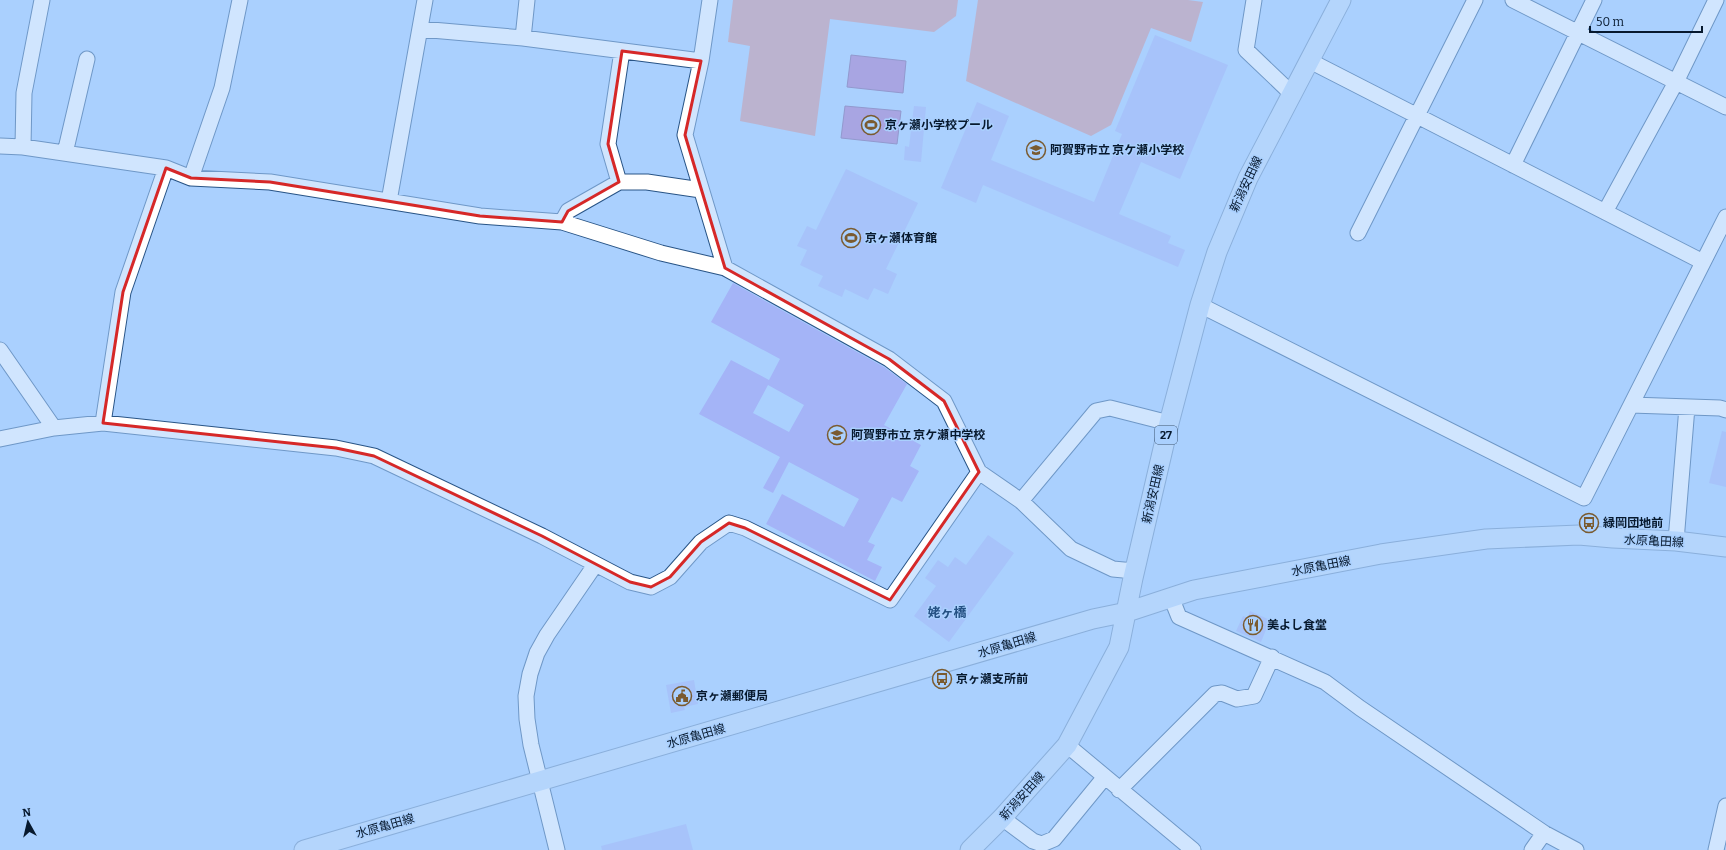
<svg xmlns="http://www.w3.org/2000/svg" width="1726" height="850" viewBox="0 0 1726 850" font-family="Bitter,'Noto Sans JP',serif">
	<style>
		.green { fill: #d19197 }
		.water { fill: #a671c1; stroke: #765795 }
		.building { fill: #a4b4f7; fill-rule: evenodd }
		.lines { fill: none; stroke-linecap: round; stroke-linejoin: round }
		.minor-casing { stroke: #285486; stroke-width: 17 }
		.major-casing { stroke: #6588b2; stroke-width: 21 }
		.minor { stroke: #fff; stroke-width: 15 }
		.major { stroke: #c1dcfb; stroke-width: 19 }
		.marked { fill: none; stroke: #d62828; stroke-width: 3; stroke-linejoin: round }
		.labels { text-anchor: middle; dominant-baseline: central; stroke-width: 3; stroke-linejoin: round; paint-order: stroke }
		.shield { fill: #aad0fe; stroke: #38506c; stroke-width: 1 }
		.shield-label { font-size: 11px; font-weight: bold; fill: #07192e }
		.poi-label { font-size: 12px; font-weight: bold; fill: #07192e; stroke: #aad0fe; text-anchor: start }
		.street-label { font-size: 12px; fill: #07192e; stroke: #aad0fe }
		.neighbourhood-label { font-size: 13px; font-weight: bold; fill: #255183; stroke: #aad0fe }
	</style>
	<rect width="100%" height="100%" fill="#aad0fe"/>
	<path class="green" d="M733 0H958L956 16 934 32 830 19 815 136 740 121 750 46 728 42Z
		M978 0H1188L1203 2 1191 42 1151 28 1111 125 1091 136 966 81Z"/>
	<path class="water" d="M851 55 906 61 903 93 847 87Z
		M845 106 901 111 897 144 841 138Z"/>
	<path class="building" d="M1155 35 1228 65 1180 179 1141 162 1119 214 1171 236 1168 243 1185 250 1178 267 983 185 976 203 941 188 977 102 1009 116 991 160 1094 202 1122 134 1115 131Z
		M914 106 926 107 921 162 904 160 905 146 909 147Z
		M846 169 918 203 886 269 897 274 888 294 874 288 868 300 845 289 842 297 818 286 823 276 800 265 807 250 797 246 807 226 816 230Z
		M733 283 884 367 907 384 884 425 921 445 910 466 919 471 902 502 892 497 868 542 875 545 867 560 882 567 875 581 766 524 782 494 844 527 859 499 789 462 773 493 763 488 780 457 699 414 731 360 769 380 780 359 711 322ZM768 385 804 405 789 432 753 413Z
		M1722 431 1726 432V487L1709 483Z
		M988 535 1014 553 949 642 914 616 936 586 925 578 938 560 948 567 955 557 966 565Z
		M1250 611 1270 620 1261 642 1236 631 1243 616 1248 618Z
		M694 680 698 704 684 707 685 710 671 713 666 685Z
		M686 824 693 850H602L601 846Z"/>
	<g class="lines">
		<defs>
			<path id="minor" d="M710 0 701 61 685 135 725 268
				M1254 0 1246 50 1291 93
				M1513 0 1726 107
				M420 29 523 38 701 61
				M523 38 527 0
				M1308 60 1703 262
				M0 146 23 147 166 168 191 178 270 182 480 216 562 222 661 253 725 268 889 359 944 401 979 472 1021 501 1071 549 1113 569 1134 571
				M23 147 24 93 42 0
				M65 153 87 59
				M1513 165 1594 0
				M191 178 222 88 240 0
				M619 182 608 144 622 51
				M389 201 425 0
				M1605 212 1676 82 1716 0
				M562 222 568 211 619 182H647L701 190
				M1358 233 1475 0
				M1200 305 1584 498 1726 217
				M0 350 54 428
				M1631 405 1720 408 1726 410
				M103 423 123 292 166 168
				M0 439 54 428 103 423 336 448 374 456 542 536 630 582 651 587 670 577 701 542 729 523 745 528 890 600 979 472
				M1021 501 1096 411 1110 408 1169 423
				M1676 541 1687 407
				M1171 597 1179 617 1325 682 1360 708 1544 833 1576 850
				M1067 745 1193 850
				M1119 790 1215 694 1222 693 1237 699 1254 696 1272 657
				M1002 818 1033 841 1042 844 1054 839 1104 778
				M557 850 531 745 527 719 526 696 530 674 537 653 547 635 595 565
				M1532 850 1544 833
				M1716 850 1726 806"/>
			<path id="major" d="M304 850 1093 619 1127 612 1194 590 1381 554 1486 539 1579 535 1613 538 1676 541 1726 547
				M970 850 1002 818 1067 745 1119 647 1133 578 1169 423 1200 305 1217 252 1248 178 1341 0"/>
		</defs>
		<use href="#minor" class="minor-casing"/>
		<use href="#major" class="major-casing"/>
		<use href="#minor" class="minor"/>
		<use href="#major" class="major"/>
	</g>
	<path d="M0 0H1726V850H0ZM622 51 701 61 685 135 725 268 889 359 944 401 979 472 890 600 745 528 729 523 701 542 670 577 651 587 630 582 542 536 374 456 336 448 103 423 123 292 166 168 191 178 270 182 480 216 562 222 568 211 619 182 608 144Z" fill="#aad0fe" fill-opacity=".55" fill-rule="evenodd"/>
	<path class="marked" d="M622 51 701 61 685 135 725 268 889 359 944 401 979 472 890 600 745 528 729 523 701 542 670 577 651 587 630 582 542 536 374 456 336 448 103 423 123 292 166 168 191 178 270 182 480 216 562 222 568 211 619 182 608 144Z"/>
	<defs>
		<symbol id="stadium-ring" viewBox="-11 -11 22 22"><circle r="9.5" fill="#aad0fe" stroke="#7a5b30" stroke-width="1.5"/><path d="M0-5a6.5 5 0 1 0 0 10a6.5 5 0 1 0 0-10ZM-3.5-1.8h7v3.6h-7Z" fill="#7a5b30"/></symbol>
		<symbol id="school-ring" viewBox="-11 -11 22 22"><circle r="9.5" fill="#aad0fe" stroke="#7a5b30" stroke-width="1.5"/><path d="M0-5L7-2L0 1L-7-2ZM-4 1L0 2.5L4 1V4Q0 6-4 4Z" fill="#7a5b30"/></symbol>
		<symbol id="bus-ring" viewBox="-11 -11 22 22"><circle r="9.5" fill="#aad0fe" stroke="#7a5b30" stroke-width="1.5"/><path d="M-5-6H5V4H4V6H2V4H-2V6H-4V4H-5ZM-3.5-4V0h7V-4ZM-3.5 1.2v1.5H-2V1.2ZM2 1.2v1.5H3.5V1.2Z" fill="#7a5b30"/></symbol>
		<symbol id="restaurant-ring" viewBox="-11 -11 22 22"><circle r="9.5" fill="#aad0fe" stroke="#7a5b30" stroke-width="1.5"/><path d="M-5-6h1v4h1v-4h1v4h1v-4h1v5L-1.5 .5V6h-2V.5L-5-1ZM5-6V6H3V1.5H1.5Q1.5-4 5-6Z" fill="#7a5b30"/></symbol>
		<symbol id="civic-ring" viewBox="-11 -11 22 22"><circle r="9.5" fill="#aad0fe" stroke="#7a5b30" stroke-width="1.5"/><path d="M-.6-6.5H3V-4.5H.6V-3L4-1V1h2V6H-6V1h2V-1L-.6-3ZM-1.2 2.5V6h2.4V2.5Z" fill="#7a5b30"/></symbol>
	</defs>
	<g fill-rule="evenodd">
		<use href="#stadium-ring" x="860" y="114" width="22" height="22"/>
		<use href="#school-ring" x="1025" y="139" width="22" height="22"/>
		<use href="#stadium-ring" x="840" y="227" width="22" height="22"/>
		<use href="#school-ring" x="826" y="424" width="22" height="22"/>
		<use href="#bus-ring" x="1578" y="512" width="22" height="22"/>
		<use href="#restaurant-ring" x="1242" y="614" width="22" height="22"/>
		<use href="#bus-ring" x="931" y="668" width="22" height="22"/>
		<use href="#civic-ring" x="671" y="685" width="22" height="22"/>
	</g>
	<g class="labels">
		<rect class="shield" x="1155" y="426" width="22" height="18" rx="3"/>
		<g class="shield-label">
			<text x="1166" y="435">27</text>
		</g>
		<g class="poi-label">
			<text x="885" y="125">京ヶ瀬小学校プール</text>
			<text x="1050" y="150">阿賀野市立 京ケ瀬小学校</text>
			<text x="865" y="238">京ヶ瀬体育館</text>
			<text x="851" y="435">阿賀野市立 京ケ瀬中学校</text>
			<text x="1603" y="523">緑岡団地前</text>
			<text x="1267" y="625">美よし食堂</text>
			<text x="956" y="679">京ヶ瀬支所前</text>
			<text x="696" y="696">京ヶ瀬郵便局</text>
		</g>
		<g class="street-label">
			<text transform="translate(1246 184) rotate(-65)">新潟安田線</text>
			<text transform="translate(1153 494) rotate(-77)">新潟安田線</text>
			<text transform="translate(1654 541) rotate(3)">水原亀田線</text>
			<text transform="translate(1321 566) rotate(-11)">水原亀田線</text>
			<text transform="translate(1007 645) rotate(-17)">水原亀田線</text>
			<text transform="translate(696 736) rotate(-16)">水原亀田線</text>
			<text transform="translate(1022 796) rotate(-48)">新潟安田線</text>
			<text transform="translate(385 826) rotate(-16)">水原亀田線</text>
		</g>
		<g class="neighbourhood-label">
			<text x="947" y="612">姥ヶ橋</text>
		</g>
	</g>
	<g transform="translate(28 822) rotate(352)" stroke="#aad0fe" stroke-width="3" paint-order="stroke">
	<path d="M0-3L7 15L0 10L-7 15Z" fill="#07192e"/>
	<text y="-6" font-size="11" font-weight="bold" text-anchor="middle" fill="#07192e">N</text>
	</g>
	<path d="M1590 26v6h112v-6" fill="none" stroke="#07192e" stroke-width="2"/>
	<text x="1596" y="26" font-size="12" fill="#07192e" stroke="#aad0fe" stroke-width="3" paint-order="stroke">50 m</text>
</svg>
